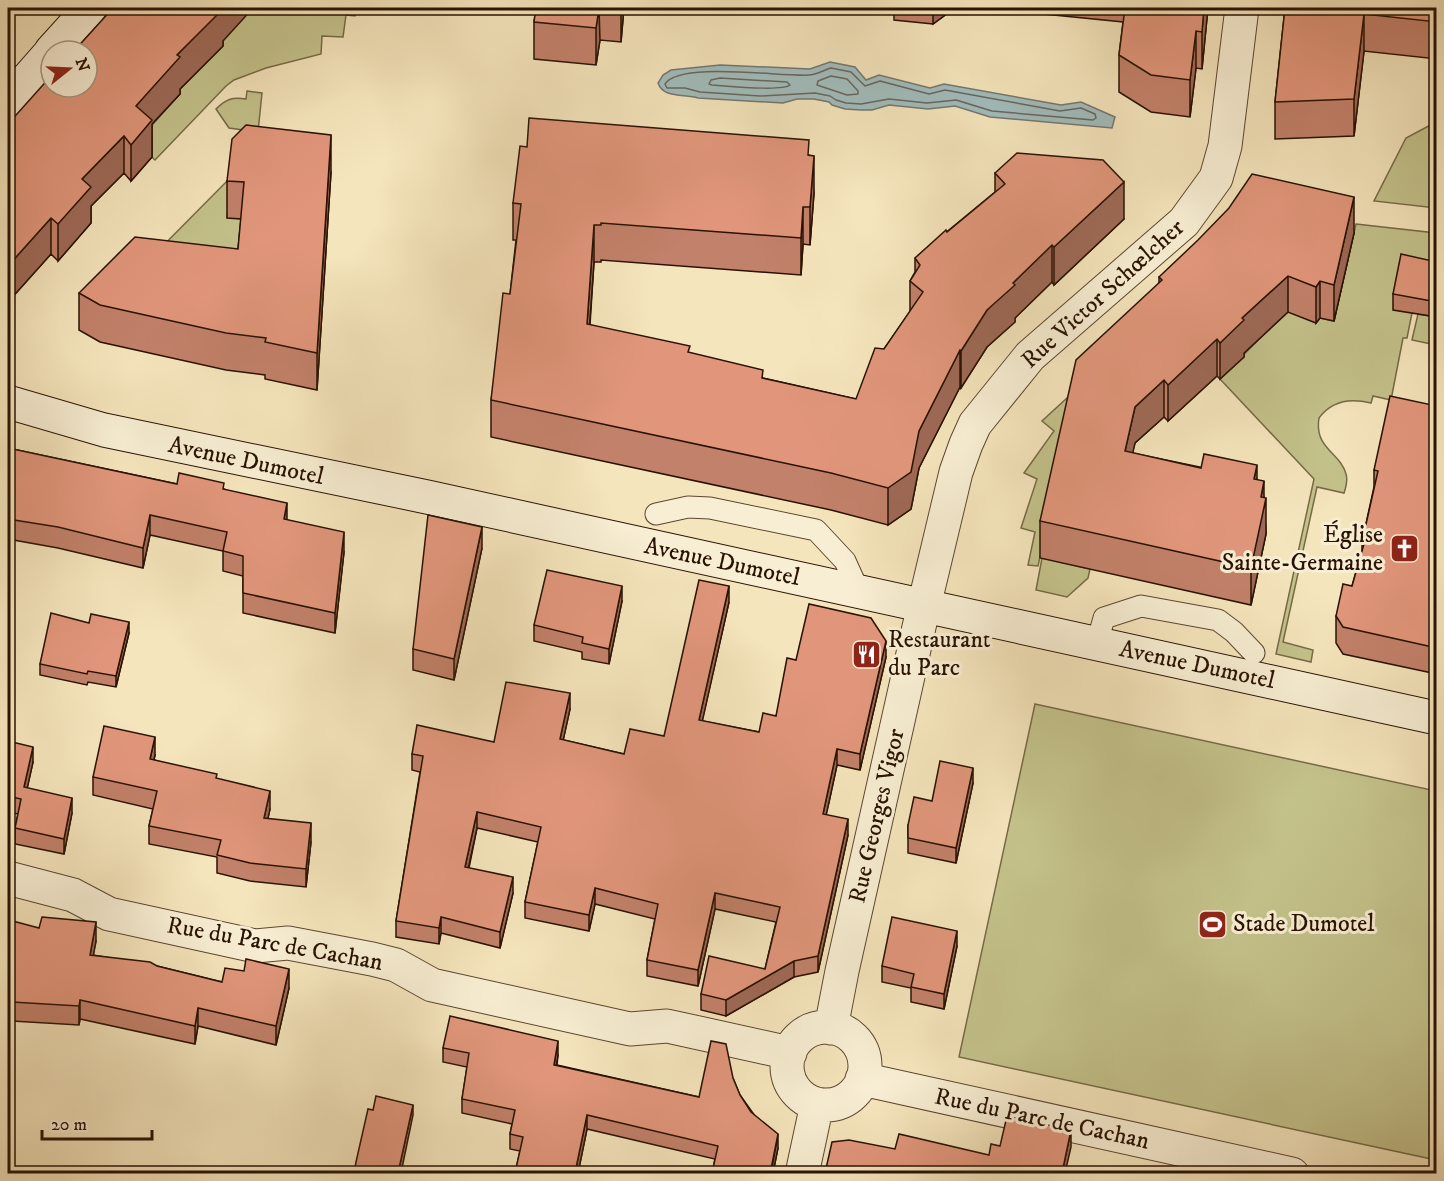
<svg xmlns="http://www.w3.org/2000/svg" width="1444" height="1181" viewBox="0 0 1444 1181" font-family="'IM FELL DW Pica',serif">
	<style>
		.green { fill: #c4c28b; stroke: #766a47; stroke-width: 1.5 }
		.water { fill: #a2bcbc; stroke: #727872; stroke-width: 1.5 }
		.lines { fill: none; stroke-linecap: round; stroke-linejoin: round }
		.shore { stroke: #666760; stroke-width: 1.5 }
		.lane-casing { stroke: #5c4731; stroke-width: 23 }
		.street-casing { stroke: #5c4731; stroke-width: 35 }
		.secondary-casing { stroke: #291203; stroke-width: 35 }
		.lane { stroke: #f8eed3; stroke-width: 21 }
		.street { stroke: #f8eed3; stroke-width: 33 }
		.secondary { stroke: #f8eed3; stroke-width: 33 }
		.wall { fill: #c2816a; stroke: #291203; stroke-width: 1.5 }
		.shaded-wall { fill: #9e6956; stroke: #291203; stroke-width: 1.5 }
		.building { fill: #e1967b; stroke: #291203; stroke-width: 1.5 }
		.labels { text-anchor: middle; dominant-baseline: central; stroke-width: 6; stroke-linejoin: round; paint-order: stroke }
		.street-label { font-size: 24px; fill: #291203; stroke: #f8eed3 }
		.poi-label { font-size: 24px; fill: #291203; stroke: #f8eed3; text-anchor: start }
	</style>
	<rect width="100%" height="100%" fill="#f5e5bc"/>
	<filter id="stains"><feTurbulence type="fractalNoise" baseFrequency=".00333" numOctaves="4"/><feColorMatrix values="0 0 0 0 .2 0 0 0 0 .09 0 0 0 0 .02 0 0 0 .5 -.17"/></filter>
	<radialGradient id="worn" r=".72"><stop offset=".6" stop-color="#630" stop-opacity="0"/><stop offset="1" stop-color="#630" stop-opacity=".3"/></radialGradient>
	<path class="green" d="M245 8H357L355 16 346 15 343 37 322 36 321 54 266 68 234 80 226 86 155 160 136 143 180 94 177 92 222 46 221 43Z
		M247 91 262 93 258 132 229 128 216 109C226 99 232 97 246 99Z
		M1436 122V208L1374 201 1406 138Z
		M232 176 227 217 244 219 241 253 135 274Z
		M1356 224 1436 233V277L1412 313 1407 338H1403L1391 400 1373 396 1371 403C1351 398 1332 400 1319 418 1314 449 1340 452 1346 474 1348 480 1346 487 1344 493L1317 487 1283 642 1313 650 1311 662 1276 654 1314 479 1220 379 1261 337 1276 308 1334 321Z
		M1418 314 1436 317V345L1412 340Z
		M1078 388 1038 566 1028 565 1035 532 1021 528 1037 479 1024 473 1054 431 1042 421Z
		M1042 558 1090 569 1088 578 1067 597 1036 590Z
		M1035 704 1436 791V1160L959 1057Z"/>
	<path class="water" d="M830 62 855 67 866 80 879 75 930 88 944 84 1061 105 1081 102 1115 117 1112 128 990 117 955 106 928 109 889 105 872 110H861L845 109 832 105 829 102 814 99H797L783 103 698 98C683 94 663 98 658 83L663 75 671 70 720 65 810 69Z"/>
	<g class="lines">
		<path class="shore" d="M831 68 851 72 865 86 880 81 929 94 945 90 1060 111 1081 108 1095 114 1096 118 1093 120 992 111 956 100 927 103 889 99 861 104 846 103 836 100 830 96 815 93 760 96 700 92 685 88H667L665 84C679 61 782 77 809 75 816 75 824 70 831 68Z
			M831 76 847 79 858 91V94L847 95 817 85 818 81Z
			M720 78 787 82 790 85C782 92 727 86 712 85L709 84 711 80Z"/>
		<defs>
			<path id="lane" d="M656 514 688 507 710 508 816 530 845 561 859 592
				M1097 643 1104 618 1141 606 1218 620 1234 632 1254 653"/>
			<path id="street" d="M8 878 73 895 109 914 255 946 288 943 372 959 396 965 432 985 630 1029 667 1026 790 1053
				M787 1066a39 39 0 1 1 78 0a39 39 0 1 1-78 0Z
				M831 1028 842 971 919 627 956 472 966 444 975 424 1030 356 1184 222 1216 178 1225 146 1242 8
				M862 1079 1292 1174
				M802 1174 817 1104"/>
			<path id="secondary" d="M51 51 90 8
				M8 101 51 52
				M8 402 104 430 427 497 1436 718"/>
		</defs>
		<use href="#lane" class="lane-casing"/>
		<use href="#street" class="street-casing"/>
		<use href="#secondary" class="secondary-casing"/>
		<use href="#lane" class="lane"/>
		<use href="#street" class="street"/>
		<use href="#secondary" class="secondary"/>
	</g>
	<path class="wall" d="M536 8H624L621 42 600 40 596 65 534 59V22Z
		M894 8H965V11L952 10 933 24 894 20Z
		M985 8H1208L1202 69 1196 68 1190 117 1151 112 1119 92V55L1123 22Z
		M1285 8H1437V59L1364 51 1354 136 1275 139V102Z
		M223 41V46L180 89V94L152 124V157L131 181 124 173 91 206V223L58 261 51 254 8 302V124Z
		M809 155 814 193 810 245 803 244 801 275 601 260V262H594L590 325 690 353 763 378 856 399 884 349 910 312V281L915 272V258L995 192V173L1124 219 1054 285 1052 282 1015 318V322L987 347 961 388 960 387 919 468 911 509 888 525 831 510 491 437V400L510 294 516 240H513V203Z
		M331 172 317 390 265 379V375L226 370 100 342 79 330V293L238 249 241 219 227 218V181Z
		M1354 233 1334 321 1320 318 1316 323 1288 312 1244 353V357L1220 379 1217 376 1168 421 1164 417 1135 443 1132 453 1257 479 1264 497 1266 534 1251 605 1040 558V521L1159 283V277Z
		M1437 262V317L1393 310V294Z
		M1437 406V674L1343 654 1336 643V616L1352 586 1362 551V542L1374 487V470Z
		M8 448 177 484 224 489 287 520 344 552 335 633 243 613V576L223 571V551L150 535 143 568 58 548 8 539Z
		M482 548 454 680 413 670V649Z
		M622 601 609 664 582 659V652L534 641V625Z
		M729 602 702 721 759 732 776 716 796 660 886 657 860 770 837 765 829 802 826 814 848 835 818 972 794 977 726 1016 701 1010V994L765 969 776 922 715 909 698 986 647 976V960L655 919 595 904 589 931 525 918V902L538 842 477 828 469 868 513 893 500 948 441 933 439 944 396 937V921L420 772 412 770V754L494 742 570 709 563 740 624 754 664 736Z
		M129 633 116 687 88 682 87 685 40 675V664Z
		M8 741 33 762 27 788 72 813 64 854 15 844V828L18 814 8 812Z
		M155 755 154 760 217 779 270 809 268 818 311 842 306 887 250 881 217 873V857L149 844V826L153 809 93 795V777Z
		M973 783 956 863 908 853V825L932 801Z
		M8 928H39L96 941 93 955 157 966 222 982 289 988 276 1045 198 1026 195 1044 80 1019 79 1025 12 1021V1024L8 1023Z
		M957 946 944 1009 911 1002V988L882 982V966Z
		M443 1048 558 1055 557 1065 699 1097 733 1078 740 1095 778 1148 773 1173H712L715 1159 587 1129 578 1173H515L520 1151 510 1149V1134L512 1124 462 1113V1099L467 1067 443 1062Z"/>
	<path class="shaded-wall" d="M221 8H253L223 41V46L180 89V94L152 124V157L131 181V145L136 106 177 55Z
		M599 8 600 40 596 65V28Z
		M621 8H624L621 42Z
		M933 8H952V10L933 24Z
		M1204 8H1208L1202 69V32Z
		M1364 14V51L1354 136V99Z
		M1196 31V68L1190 117V80Z
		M331 135V172L317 390V353Z
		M124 136V173L91 206V223L58 261V224L82 179Z
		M814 156V193L810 245V207Z
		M1124 182V219L1054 285V247Z
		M1354 197V233L1334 321V285Z
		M803 207V244L801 275V238Z
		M51 218V254L8 302V266Z
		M594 225V262L587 361V324Z
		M1052 245V282L1015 318V322L987 347 961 388V351L987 310 1013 283Z
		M1288 276V312L1244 353V357L1220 379V343L1242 318Z
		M1320 281V318L1316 323V287Z
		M1217 339V376L1168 421V385Z
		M960 350V387L919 468 911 509 888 525V488L919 431Z
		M1164 380V417L1135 443 1125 488V451L1135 407Z
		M1257 465V502L1254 479Z
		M1264 481V508L1266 498V534L1251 605V568L1261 497Z
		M287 503V523L284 519Z
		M150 515V535L143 568V548Z
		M482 527V548L454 680V659Z
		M344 532V552L335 633V613Z
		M622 586V601L609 664V649Z
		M729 586V602L699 736V720Z
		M129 622V633L116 687V676Z
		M886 641V657L860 770V754Z
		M570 693V709L560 755V739Z
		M155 737V755L150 777V759Z
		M33 747V762L24 803V787Z
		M837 749V765L823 830V814Z
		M973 768V783L956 863V848Z
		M270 791V809L264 836V818Z
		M72 798V813L64 854V839Z
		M477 812V828L465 883V867Z
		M848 819V835L818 972V956Z
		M311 823V842L306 887V869Z
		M513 877V893L500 948V932Z
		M595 888V904L589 931V915Z
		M715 893V909L698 986V970Z
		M441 917V933L439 944V928Z
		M96 922V941L90 974V955Z
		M957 931V946L944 1009V994Z
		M794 961V977L726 1016V1000Z
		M289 969V988L276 1045V1026Z
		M80 1000V1019L79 1025V1006Z
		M198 1008V1026L195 1044V1026Z
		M558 1041V1055L554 1079V1065Z
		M413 1105V1115L401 1173H398Z
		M587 1115V1129L578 1173H575Z
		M1071 1130V1147L1065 1173H1062Z
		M778 1134V1148L773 1173H771Z"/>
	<path class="building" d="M113 8H221L223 9 177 55 180 57 136 106 152 120 131 145 124 136 82 179 91 187 58 224 51 218 8 266V124L51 76V87H87V51H74Z
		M536 8H599L596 28 534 22Z
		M1125 8H1204L1202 32 1196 31 1190 80 1151 75 1119 55Z
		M1285 8H1437V22L1364 14 1354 99 1275 102Z
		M529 118 809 140 808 155 814 156 810 207H803L801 238 601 223V225H594L587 324 690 346 688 352 763 370 762 378 856 399 875 348 884 349 923 292 910 281 920 265 915 258 946 230 947 232 1005 184 995 173 1017 153 1103 160 1124 182 1054 247 1052 245 1013 283 1015 285 987 310 961 351 960 350 919 431 911 472 888 488 831 473 491 400 503 293 510 294 521 204 513 203 520 146 527 147Z
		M246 125 331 135 317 353 265 342 266 338 226 333 100 305 79 293 135 237 238 249 244 182 227 181 232 139Z
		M1252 174 1354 197 1334 285 1320 281 1316 287 1288 276 1242 318 1244 320 1220 343 1217 339 1168 385 1164 380 1135 407 1125 451 1201 468 1204 454 1257 465 1254 479 1264 481 1261 497 1266 498 1251 568 1040 521 1076 360 1162 280 1159 277 1198 240 1229 208Z
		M1401 254 1437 262V302L1393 294Z
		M1390 396 1437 406V648L1343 627 1336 616 1343 584 1352 586 1364 544 1362 542 1378 471 1374 470Z
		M8 448 177 484 179 473 224 483 223 489 287 503 284 519 344 532 335 613 243 593V556L223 551 227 532 150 515 143 548 58 527 8 519Z
		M428 515 482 527 454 659 413 649Z
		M547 570 622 586 609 649 582 643 583 637 534 625Z
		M699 580 729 586 699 720 759 732 763 713 776 716 787 658 796 660 809 604 871 618 886 641 860 754 837 749 829 786 823 814 848 819 818 956 794 961 726 1000 701 994 709 956 765 969 780 907 715 893 698 970 647 960 658 904 595 888 589 915 525 902 541 827 477 812 465 867 513 877 500 932 441 917 439 928 396 921 423 756 412 754 417 725 494 742 506 682 570 693 560 739 624 754 630 729 664 736Z
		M51 613 89 623 91 614 129 622 116 676 88 671 87 674 40 664Z
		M104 726 155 737 150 759 217 774 216 778 270 791 264 818 311 823 306 869 250 863 217 855 221 840 149 826 157 791 93 777Z
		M8 741 33 747 24 787 72 798 64 839 15 828 21 799 8 796Z
		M940 761 973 768 956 848 908 838V825L914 797 932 801Z
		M42 917 96 922 90 955 150 962 157 966 222 982 225 968 244 971 246 959 289 969 276 1026 198 1008 195 1026 80 1000 79 1006 12 1002V1005L8 1004V928L9 920 39 928Z
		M892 917 957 931 944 994 911 987 914 974 882 966Z
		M450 1016 558 1041 554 1065 699 1097 711 1041 726 1044 733 1078 740 1095 751 1112 778 1134 771 1169 766 1168 765 1173H712L718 1146 587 1115 575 1173H515L523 1137 510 1134 515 1110 462 1099 469 1053 443 1048Z
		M376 1096 413 1105 398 1173H354L356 1162 368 1109 373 1110Z
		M1007 1116 1071 1130 1062 1173H825L832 1142 849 1140 895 1149 899 1134 989 1155 991 1144 1000 1146Z"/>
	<defs>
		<symbol id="church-square" viewBox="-11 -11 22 22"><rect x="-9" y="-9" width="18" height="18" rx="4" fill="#8f2418" stroke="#f8eed3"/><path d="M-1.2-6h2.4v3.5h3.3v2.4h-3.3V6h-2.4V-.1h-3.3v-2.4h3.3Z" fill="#fff"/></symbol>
		<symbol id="restaurant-square" viewBox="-11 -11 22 22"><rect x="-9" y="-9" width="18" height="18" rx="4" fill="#8f2418" stroke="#f8eed3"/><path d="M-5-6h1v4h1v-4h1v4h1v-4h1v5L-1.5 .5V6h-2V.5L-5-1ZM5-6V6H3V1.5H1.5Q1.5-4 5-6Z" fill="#fff"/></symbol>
		<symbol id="stadium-square" viewBox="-11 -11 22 22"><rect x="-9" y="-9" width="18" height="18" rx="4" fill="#8f2418" stroke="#f8eed3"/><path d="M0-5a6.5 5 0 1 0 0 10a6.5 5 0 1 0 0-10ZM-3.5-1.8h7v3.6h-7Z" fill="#fff"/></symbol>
	</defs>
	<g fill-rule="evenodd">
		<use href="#church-square" x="1388" y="532" width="33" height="33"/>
		<use href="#restaurant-square" x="850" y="638" width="33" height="33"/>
		<use href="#stadium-square" x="1196" y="908" width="33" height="33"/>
	</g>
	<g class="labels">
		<g class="street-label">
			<text transform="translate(1103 294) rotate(-42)">Rue Victor Schœlcher</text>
			<text transform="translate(246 461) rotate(12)">Avenue Dumotel</text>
			<text transform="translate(722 562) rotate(12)">Avenue Dumotel</text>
			<text transform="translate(1197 665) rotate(12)">Avenue Dumotel</text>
			<text transform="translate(877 816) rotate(-77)">Rue Georges Vigor</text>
			<text transform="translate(275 944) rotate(10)">Rue du Parc de Cachan</text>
			<text transform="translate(1042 1119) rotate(12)">Rue du Parc de Cachan</text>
		</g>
		<g class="poi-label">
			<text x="1383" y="535" text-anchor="end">Église<tspan x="1383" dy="28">Sainte-Germaine</tspan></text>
			<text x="888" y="640">Restaurant<tspan x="888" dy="28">du Parc</tspan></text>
			<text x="1233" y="924">Stade Dumotel</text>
		</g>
	</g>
	<rect width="1444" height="1181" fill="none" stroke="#f5e5bc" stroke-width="30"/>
	<rect x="9" y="9" width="1426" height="1163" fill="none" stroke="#291203" stroke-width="3"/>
	<rect x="15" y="15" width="1414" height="1151" fill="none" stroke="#291203" stroke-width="1.5"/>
	<g transform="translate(69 69) rotate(72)"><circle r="28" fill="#f8eed3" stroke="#a59680" stroke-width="1.5"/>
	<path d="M0-4.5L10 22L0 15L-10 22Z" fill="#8f2418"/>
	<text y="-9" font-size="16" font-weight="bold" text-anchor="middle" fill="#291203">N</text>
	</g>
	<path d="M42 1130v9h110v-9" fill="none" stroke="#291203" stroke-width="3"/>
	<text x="51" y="1130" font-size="18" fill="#291203" stroke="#f8eed3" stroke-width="4.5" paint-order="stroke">20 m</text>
	<rect width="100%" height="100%" filter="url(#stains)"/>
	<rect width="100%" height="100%" fill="url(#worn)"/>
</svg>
